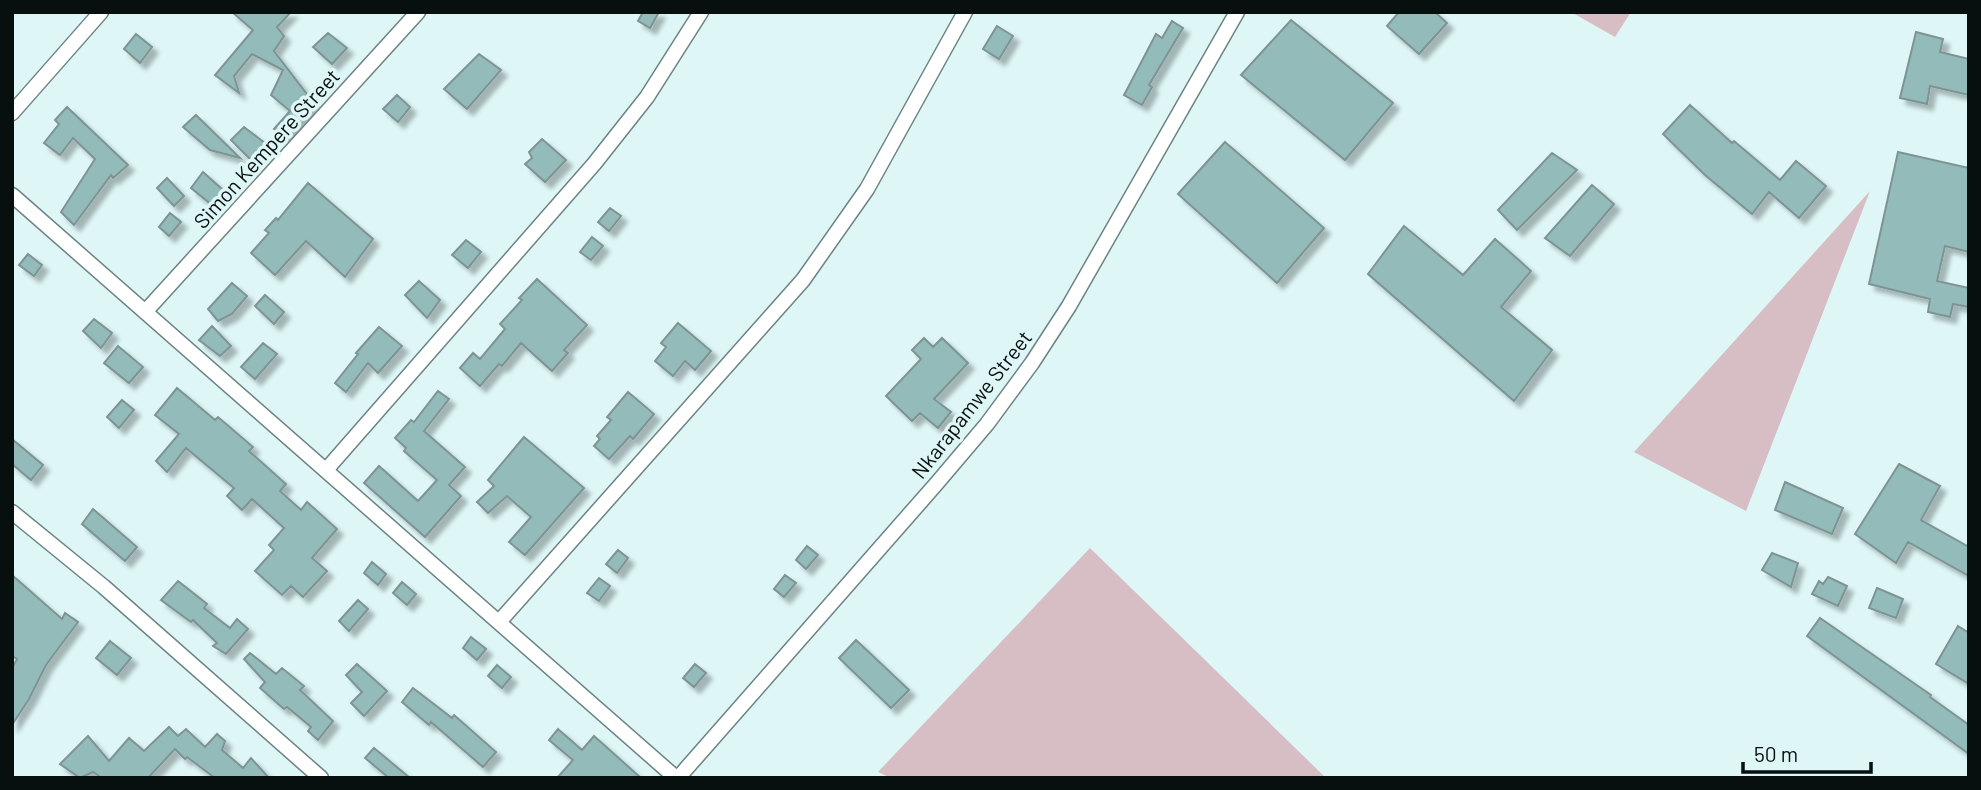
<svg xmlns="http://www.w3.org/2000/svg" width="1981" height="790" viewBox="0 0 1981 790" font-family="Barlow,sans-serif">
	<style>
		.green { fill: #d7bec4 }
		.building { fill: #93bbba; stroke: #7e9494; stroke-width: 2; filter: url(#shadow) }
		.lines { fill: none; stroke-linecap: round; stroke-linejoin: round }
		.minor-casing { stroke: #6d8383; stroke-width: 17 }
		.minor { stroke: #fff; stroke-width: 14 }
		.labels { text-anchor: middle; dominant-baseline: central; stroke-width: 7; stroke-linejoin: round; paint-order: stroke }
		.street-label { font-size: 21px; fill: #070f0f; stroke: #def6f6 }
	</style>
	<defs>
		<filter id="shadow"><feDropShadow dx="6" dy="6" stdDeviation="2" flood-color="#0004"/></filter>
	</defs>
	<rect width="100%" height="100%" fill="#def6f6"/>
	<path class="green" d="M1571 12H1631L1615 37Z
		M1870 191 1746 511 1634 452Z
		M1090 548 1326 778H891L878 772Z"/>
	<path class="building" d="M232 12H291L277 27 284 36 274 51 313 102 287 140 274 129 290 111 271 95 283 70 252 54 234 76 239 93 215 75 253 30Z
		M643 12H659L650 28 638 21Z
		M1399 12H1435L1447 23 1419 54 1387 26Z
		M1291 20 1393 103 1345 160 1241 75Z
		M1172 21 1183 28 1149 85 1152 87 1142 105 1124 95 1156 34 1162 38Z
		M997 26 1013 36 999 59 983 49Z
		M1916 32 1943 39 1940 52 1969 59V95L1930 86 1927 104 1900 98Z
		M328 33 347 48 332 64 313 47Z
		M136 34 152 47 140 63 124 49Z
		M479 54 501 70 467 109 444 89Z
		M397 95 410 107 398 122 383 109Z
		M1690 105 1732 143 1734 141 1780 180 1796 161 1826 186 1799 218 1769 192 1752 214 1705 175 1663 134Z
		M67 107 128 165 113 178 111 175 74 225 61 212 95 159 73 138 60 155 44 143 59 124 55 120Z
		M196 115 240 158 210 150 183 127Z
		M244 127 265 143 250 159 231 140Z
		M542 139 566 160 545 182 525 164 532 158 529 152Z
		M1225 142 1324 228 1277 283 1178 194Z
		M1898 152 1969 168V252L1945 246 1937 281 1969 288V307L1953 304 1950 317 1928 312 1930 299 1869 284Z
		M1552 153 1577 170 1517 230 1498 210Z
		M203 172 223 190 212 205 191 188Z
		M167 178 184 196 174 206 157 188Z
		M308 183 373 239 345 277 306 241 275 275 251 253 269 233 265 230 276 218 278 220Z
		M1592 185 1614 204 1570 256 1545 238Z
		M610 208 621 216 609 231 598 222Z
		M170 213 181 222 169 236 159 227Z
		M1404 226 1463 275 1495 239 1531 271 1501 307 1552 350 1514 401 1368 274Z
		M592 237 603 246 591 260 580 252Z
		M466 240 481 252 468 268 452 255Z
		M28 254 42 265 34 276 19 265Z
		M537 279 587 325 564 350 568 353 552 371 521 343 502 366 499 364 480 386 460 368 473 353 480 359 505 329 500 324 522 300 519 298Z
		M419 281 440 300 427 318 405 295Z
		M232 283 247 296 232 314 218 321 208 309Z
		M265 295 284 312 274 324 255 306Z
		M94 319 112 333 101 348 83 331Z
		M678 323 711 351 695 370 685 361 673 376 655 361 666 347 661 343Z
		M212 326 231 346 220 356 199 340Z
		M379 327 402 346 378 373 368 363 346 392 335 383 358 354 356 353Z
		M924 338 933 347 942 338 968 363 934 399 951 412 938 428 920 413 912 421 886 396 921 359 912 350Z
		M263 343 277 354 255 379 241 367Z
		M118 346 143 367 129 383 104 363Z
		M177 388 215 420 218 417 253 447 249 451 286 484 280 491 301 510 307 502 337 529 312 558 327 571 303 597 291 586 282 595 255 571 274 550 269 545 284 528 252 499 242 510 227 496 234 488 186 448 167 472 156 461 179 434 155 415Z
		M438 391 449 399 424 431 465 467 449 485 461 496 425 537 364 483 379 466 418 501 437 480 404 451 406 448 395 438 411 420 414 422Z
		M628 392 654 414 633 439 630 436 609 459 594 446 600 439 597 436 611 420 607 417Z
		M122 400 134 410 119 428 107 417Z
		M524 437 584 488 525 555 509 542 531 517 507 496 488 513 477 502 494 486 488 480Z
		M12 439 43 465 31 480 12 464Z
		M1899 464 1940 486 1921 520 1969 547V576L1908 542 1896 563 1855 534Z
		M1785 482 1843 508 1832 534 1775 510Z
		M93 509 137 547 125 561 82 524Z
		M807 546 818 555 806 569 796 560Z
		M618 550 628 558 617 573 606 564Z
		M1772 553 1798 563 1791 587 1762 570Z
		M372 562 386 574 378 585 364 573Z
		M12 575 62 619 65 613 78 622 46 665 29 699 12 725V668L17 659 12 656Z
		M785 575 796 583 784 597 774 589Z
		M1828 577 1847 586 1838 606 1812 594 1819 581 1823 584Z
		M599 578 610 586 599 601 587 593Z
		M178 581 207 604 204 608 230 628 237 619 248 629 226 654 213 646 217 643 193 620 191 622 161 600Z
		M402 582 416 594 407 605 393 593Z
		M1877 588 1903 599 1896 618 1869 608Z
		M358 600 368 609 349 631 339 621Z
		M1820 618 1931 695 1930 697 1969 725V754L1807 636Z
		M1958 626 1969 633V684L1936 664Z
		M471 637 486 649 477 660 463 648Z
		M856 640 909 690 891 708 839 658Z
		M110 641 131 658 117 675 96 658Z
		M250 653 276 674 282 668 304 686 300 690 333 721 318 740 308 731 311 727 287 707 284 709 260 688 265 682 244 659Z
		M357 664 387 691 364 716 351 703 362 692 346 675Z
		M695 664 706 673 694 687 683 678Z
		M497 665 511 677 502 688 488 676Z
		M413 688 452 718 454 715 496 752 483 767 431 722 429 725 402 702Z
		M169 727 178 736 186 729 205 747 217 734 225 741 222 750 243 768 251 758 269 778H215L187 757 185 759 175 749 148 778H102L93 772 80 778 60 764 88 736 109 761 129 738 144 751Z
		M558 729 582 750 594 736 641 778H557L573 760 549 740Z
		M374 748 410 778H389L365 758Z"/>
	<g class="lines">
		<defs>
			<path id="minor" d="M12 113 101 12
				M12 195 676 778
				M145 312 418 12
				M326 470 594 164 647 97 701 12
				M12 512 104 587 321 778
				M499 622 803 280 867 189 965 12
				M678 778 937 483 987 424 1032 363 1069 306 1237 12"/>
		</defs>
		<use href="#minor" class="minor-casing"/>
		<use href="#minor" class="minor"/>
	</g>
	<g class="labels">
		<g class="street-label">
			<text transform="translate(266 148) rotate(-48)">Simon Kempere Street</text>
			<text transform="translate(971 404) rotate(-52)">Nkarapamwe Street</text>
		</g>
	</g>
	<rect width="1981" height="790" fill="none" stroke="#070f0f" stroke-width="28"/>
	<path d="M1743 762v10h128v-10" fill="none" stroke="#070f0f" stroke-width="3.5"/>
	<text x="1754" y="762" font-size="21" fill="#070f0f" stroke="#def6f6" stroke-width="5" paint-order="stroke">50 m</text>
</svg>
